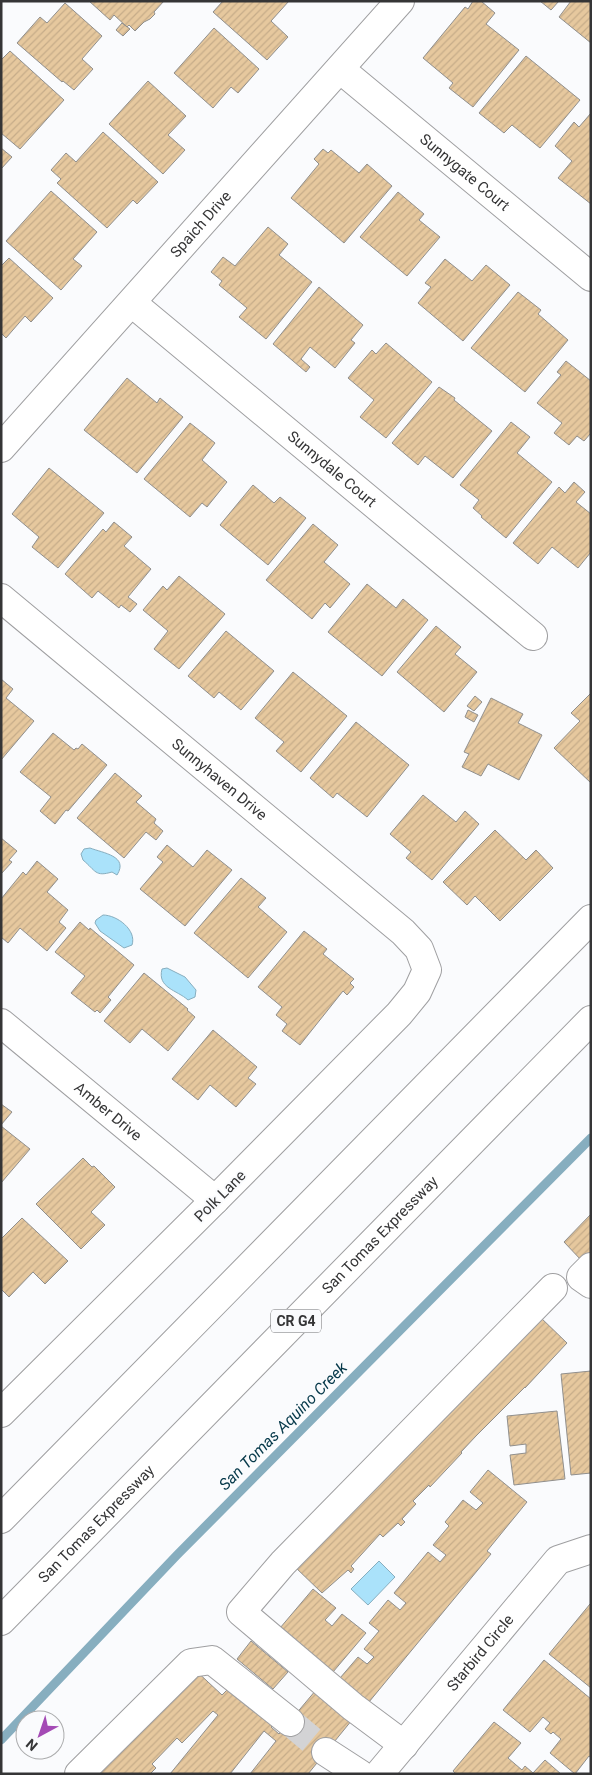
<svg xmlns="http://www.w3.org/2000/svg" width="592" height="1775" viewBox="0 0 592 1775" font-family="Roboto,sans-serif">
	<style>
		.water { fill: #aae2fa; stroke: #87aebf }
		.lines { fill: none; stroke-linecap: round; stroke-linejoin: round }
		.stream { stroke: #87aebf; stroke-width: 9 }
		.building { fill: url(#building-hatch); stroke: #908f8d }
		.minor-tunnel { stroke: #d3d3d5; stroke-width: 28; stroke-dasharray: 28 14; stroke-linecap: butt }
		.minor-casing { stroke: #9f9fa1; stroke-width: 30 }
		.highway-casing { stroke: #9f9fa1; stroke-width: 30 }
		.minor { stroke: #fff; stroke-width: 28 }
		.highway { stroke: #fff; stroke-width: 28 }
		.labels { text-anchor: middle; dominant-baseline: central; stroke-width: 4; stroke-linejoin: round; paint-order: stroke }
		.shield { fill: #fafbfd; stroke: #707072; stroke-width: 1 }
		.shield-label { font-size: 14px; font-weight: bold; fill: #353536 }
		.street-label { font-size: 15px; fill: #353536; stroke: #fafbfd }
		.water-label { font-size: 16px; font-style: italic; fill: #053849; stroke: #fafbfd }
	</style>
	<defs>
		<pattern id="building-hatch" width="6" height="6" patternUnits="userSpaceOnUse" patternTransform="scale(1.25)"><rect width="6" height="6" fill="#e6c89e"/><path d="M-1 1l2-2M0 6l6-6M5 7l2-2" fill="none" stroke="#c6ac89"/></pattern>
	</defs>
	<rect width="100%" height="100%" fill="#fafbfd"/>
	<path class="water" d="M90 848C103 853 129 856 117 875L112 872C95 877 96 871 83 860L81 854 84 849Z
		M103 915C117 915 137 930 132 945L124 948 100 931 95 923 96 920Z
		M167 968 185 977 196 990 195 997 188 1000C177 990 157 988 162 969Z
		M379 1561 395 1577 368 1605 351 1589Z"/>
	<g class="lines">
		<path class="stream" d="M1 1740 177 1555 591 1138"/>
	</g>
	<path class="building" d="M89 1H164L154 12 155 14 150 19 144 22 135 31 129 25 127 27 114 15 110 20Z
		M223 1H289L271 21 288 37 267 60 213 12Z
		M473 1H481L495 13 486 24 519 50 473 107 449 88 453 83 423 58 465 7 468 9Z
		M540 1H559L551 10Z
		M571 1H591V43L559 17Z
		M65 3 102 36 82 59 93 69 74 90 63 81 62 82 17 43 40 17 47 23Z
		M122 23 130 29 123 36 116 30Z
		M214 28 259 69 238 93 231 87 213 108 174 73Z
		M10 51 64 100 20 149 1 133V60Z
		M526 56 580 100 540 148 512 125 504 133 479 113Z
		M148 81 186 116 168 135 185 150 163 174 109 124Z
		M591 113V204L558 178 572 161 555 146 574 122 579 127Z
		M103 132 158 182 137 204 133 200 107 228 57 183 61 179 51 170 66 153 76 162Z
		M1 148 12 157 1 169Z
		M323 149 328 153 331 150 359 173 367 164 392 186 344 243 291 198 319 164 314 159Z
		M51 191 97 232 73 259 82 266 61 290 6 241Z
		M398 192 424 214 419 220 440 237 407 276 360 237Z
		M268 227 288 244 279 255 312 282 266 339 239 317 247 308 219 285 222 281 211 272 223 257 235 266Z
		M9 258 53 298 31 322 25 316 6 338 1 333V266Z
		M445 259 472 281 486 265 510 285 463 341 418 303 431 287 425 283Z
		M319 287 363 325 351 340 355 343 335 368 310 347 301 359 310 367 306 372 273 344Z
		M518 292 541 310 538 314 568 340 525 392 471 348Z
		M386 343 432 382 386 438 360 417 374 400 348 378 372 350 376 354Z
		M566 361 591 381V433L584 441 577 436 569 445 554 433 562 423 537 403 561 375 557 372Z
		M127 378 157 403 160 398 183 417 137 473 84 430Z
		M439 387 455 398 454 400 492 431 453 478 425 456 418 465 392 443Z
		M511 422 530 437 517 453 552 482 506 538 481 517 482 516 473 508 479 500 460 485Z
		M190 423 215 443 202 460 227 482 207 507 202 503 190 517 144 479Z
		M49 468 104 513 58 568 32 547 39 537 12 514Z
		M574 482 585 492 576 502 591 514V552L578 568 552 547 538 564 513 543 559 487 565 493Z
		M253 485 274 503 280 497 306 518 268 565 220 525Z
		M114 522 132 537 124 546 151 569 128 597 137 604 130 612 121 605 119 608 98 591 92 598 65 574 103 529 106 532Z
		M313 524 338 545 324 562 350 584 330 608 325 603 312 619 266 580Z
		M179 576 225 614 179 669 154 649 168 631 143 610 163 586 167 590Z
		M367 584 396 608 403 599 428 620 382 676 328 632Z
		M436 626 461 647 455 654 477 672 444 712 397 672Z
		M226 631 274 671 241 710 219 692 214 698 188 676Z
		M293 672 347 716 301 772 276 751 284 742 255 718Z
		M1 679 13 689 6 698 34 721 1 760Z
		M591 693V783L554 748 580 721 571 713Z
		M475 696 482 702 474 711 467 706Z
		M491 698 523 714 518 723 542 735 519 780 488 764 481 776 462 767 469 754 464 752Z
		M468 710 478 715 474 722 465 717Z
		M356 722 409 765 367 817 337 793 333 798 310 778Z
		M53 733 74 750 76 748 78 749 82 744 107 765 68 811 66 810 55 824 40 811 51 797 20 772Z
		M115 773 142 796 136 802 156 819 154 823 163 831 156 840 146 832 124 858 77 818Z
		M423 795 456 822 465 811 479 824 432 880 406 858 411 852 390 834Z
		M495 830 526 860 536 850 553 868 500 921 475 896 467 905 443 882Z
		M1 838 17 851 9 860 12 862 1 874Z
		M167 845 193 867 207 850 232 870 185 926 140 889 163 862 157 857Z
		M37 861 58 879 47 892 68 910 59 922 66 928 47 951 20 928 8 943 1 937V899L23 872 26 875Z
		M241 878 266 898 258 907 287 932 248 978 194 933Z
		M80 922 89 930 90 928 134 965 108 997 111 1000 100 1013 97 1010 95 1012 71 993 85 976 55 952Z
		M304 931 327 949 323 954 354 979 350 983 354 987 347 995 343 991 300 1045 282 1031 287 1024 276 1015 282 1007 258 987Z
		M144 973 188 1009 187 1010 195 1017 168 1051 142 1029 130 1043 104 1021Z
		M213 1030 257 1067 248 1078 256 1084 236 1107 210 1085 198 1100 172 1079Z
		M1 1104 12 1112 1 1125Z
		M1 1126 30 1149 1 1183Z
		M83 1158 92 1167 94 1166 115 1187 91 1212 105 1225 81 1249 36 1204Z
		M591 1214V1252L582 1261 564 1242Z
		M22 1218 68 1261 45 1284 33 1272 9 1297 1 1289V1239Z
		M539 1316 567 1343 525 1388V1387L476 1436 461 1452 462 1453 430 1487 429 1485 413 1501 416 1504 402 1519 405 1522 401 1526 398 1523 383 1537 380 1534 351 1566 354 1569 351 1573 348 1570 322 1593 294 1566Z
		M591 1371V1473L571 1475 561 1374Z
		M557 1411 565 1479 514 1485 510 1455 526 1453V1444L510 1446 507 1416Z
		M488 1470 527 1502 487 1551 491 1554 369 1702 340 1678 358 1657 367 1664 374 1657 364 1649 379 1631 369 1623 388 1600 400 1610 406 1603 394 1593 428 1552 440 1562 446 1555 433 1545 449 1526 445 1522 463 1500 476 1510 483 1503 470 1492Z
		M313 1589 336 1608 325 1620 332 1626 342 1614 366 1633 333 1672 280 1628Z
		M590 1604H591V1688L549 1654Z
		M251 1641 288 1672 273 1689 237 1659Z
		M544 1660 591 1699V1757L589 1756 575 1774 550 1753 561 1739 553 1732 551 1734 545 1729 550 1723 543 1717 530 1732 503 1710Z
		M193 1668 222 1695 228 1689 274 1724 271 1727 279 1734 316 1690 352 1720 308 1774H250L276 1741 264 1731 230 1774H170L218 1715 213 1711 182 1743 177 1738 152 1764 156 1768 150 1774H93Z
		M494 1722 521 1743 508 1758 522 1770 525 1766 533 1773 545 1760 561 1774H456L453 1771Z"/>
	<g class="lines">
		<path class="minor-tunnel" d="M290 1722 326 1752"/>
		<defs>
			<g id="minor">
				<path id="s1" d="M340 69 591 277"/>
				<path id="s2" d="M132 303 533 636"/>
				<path id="s3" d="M1 448 400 1"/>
				<path id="s4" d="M1 598 403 932 419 949 427 970 417 992 399 1014 215 1200 1 1413"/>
				<path id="s5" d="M1 1023 215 1200"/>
				<path d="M591 1267 581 1277 591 1284"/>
				<path d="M404 1745 353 1707 241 1612 283 1563 553 1288"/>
				<path d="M326 1752 360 1774"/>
				<path d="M79 1774 191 1663 212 1660 290 1722"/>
				<path id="s6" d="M379 1774 558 1560 591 1549"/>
			</g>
			<g id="highway">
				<path d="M1 1519 591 919"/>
				<path id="s7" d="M1 1621 591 1020"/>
			</g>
		</defs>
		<use href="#minor" class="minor-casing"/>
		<use href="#highway" class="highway-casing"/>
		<use href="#minor" class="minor"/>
		<use href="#highway" class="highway"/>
	</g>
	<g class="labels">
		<rect class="shield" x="271" y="1309.5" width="50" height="23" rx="4"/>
		<g class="shield-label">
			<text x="296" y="1321">CR G4</text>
		</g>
		<g class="street-label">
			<text stroke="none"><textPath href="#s1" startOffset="162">Sunnygate Court</textPath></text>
			<text stroke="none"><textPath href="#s3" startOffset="300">Spaich Drive</textPath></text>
			<text stroke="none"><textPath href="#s2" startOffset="260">Sunnydale Court</textPath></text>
			<text stroke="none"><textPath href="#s4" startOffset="284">Sunnyhaven Drive</textPath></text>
			<text stroke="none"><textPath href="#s5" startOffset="139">Amber Drive</textPath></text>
			<text transform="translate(220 1196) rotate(-45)">Polk Lane</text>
			<text stroke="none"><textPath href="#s7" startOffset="541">San Tomas Expressway</textPath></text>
			<text stroke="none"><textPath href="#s7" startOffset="136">San Tomas Expressway</textPath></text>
			<text stroke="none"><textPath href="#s6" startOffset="158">Starbird Circle</textPath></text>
		</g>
		<g class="water-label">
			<text transform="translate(283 1426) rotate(-45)">San Tomas Aquino Creek</text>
		</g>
	</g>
	<rect width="592" height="1775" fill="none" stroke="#353536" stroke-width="5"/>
	<g transform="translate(40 1735) rotate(220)"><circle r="24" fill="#fafbfd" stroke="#abacad"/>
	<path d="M0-4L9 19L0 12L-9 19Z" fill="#a44ab5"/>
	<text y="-8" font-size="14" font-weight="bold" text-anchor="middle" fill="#353536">N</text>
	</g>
</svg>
